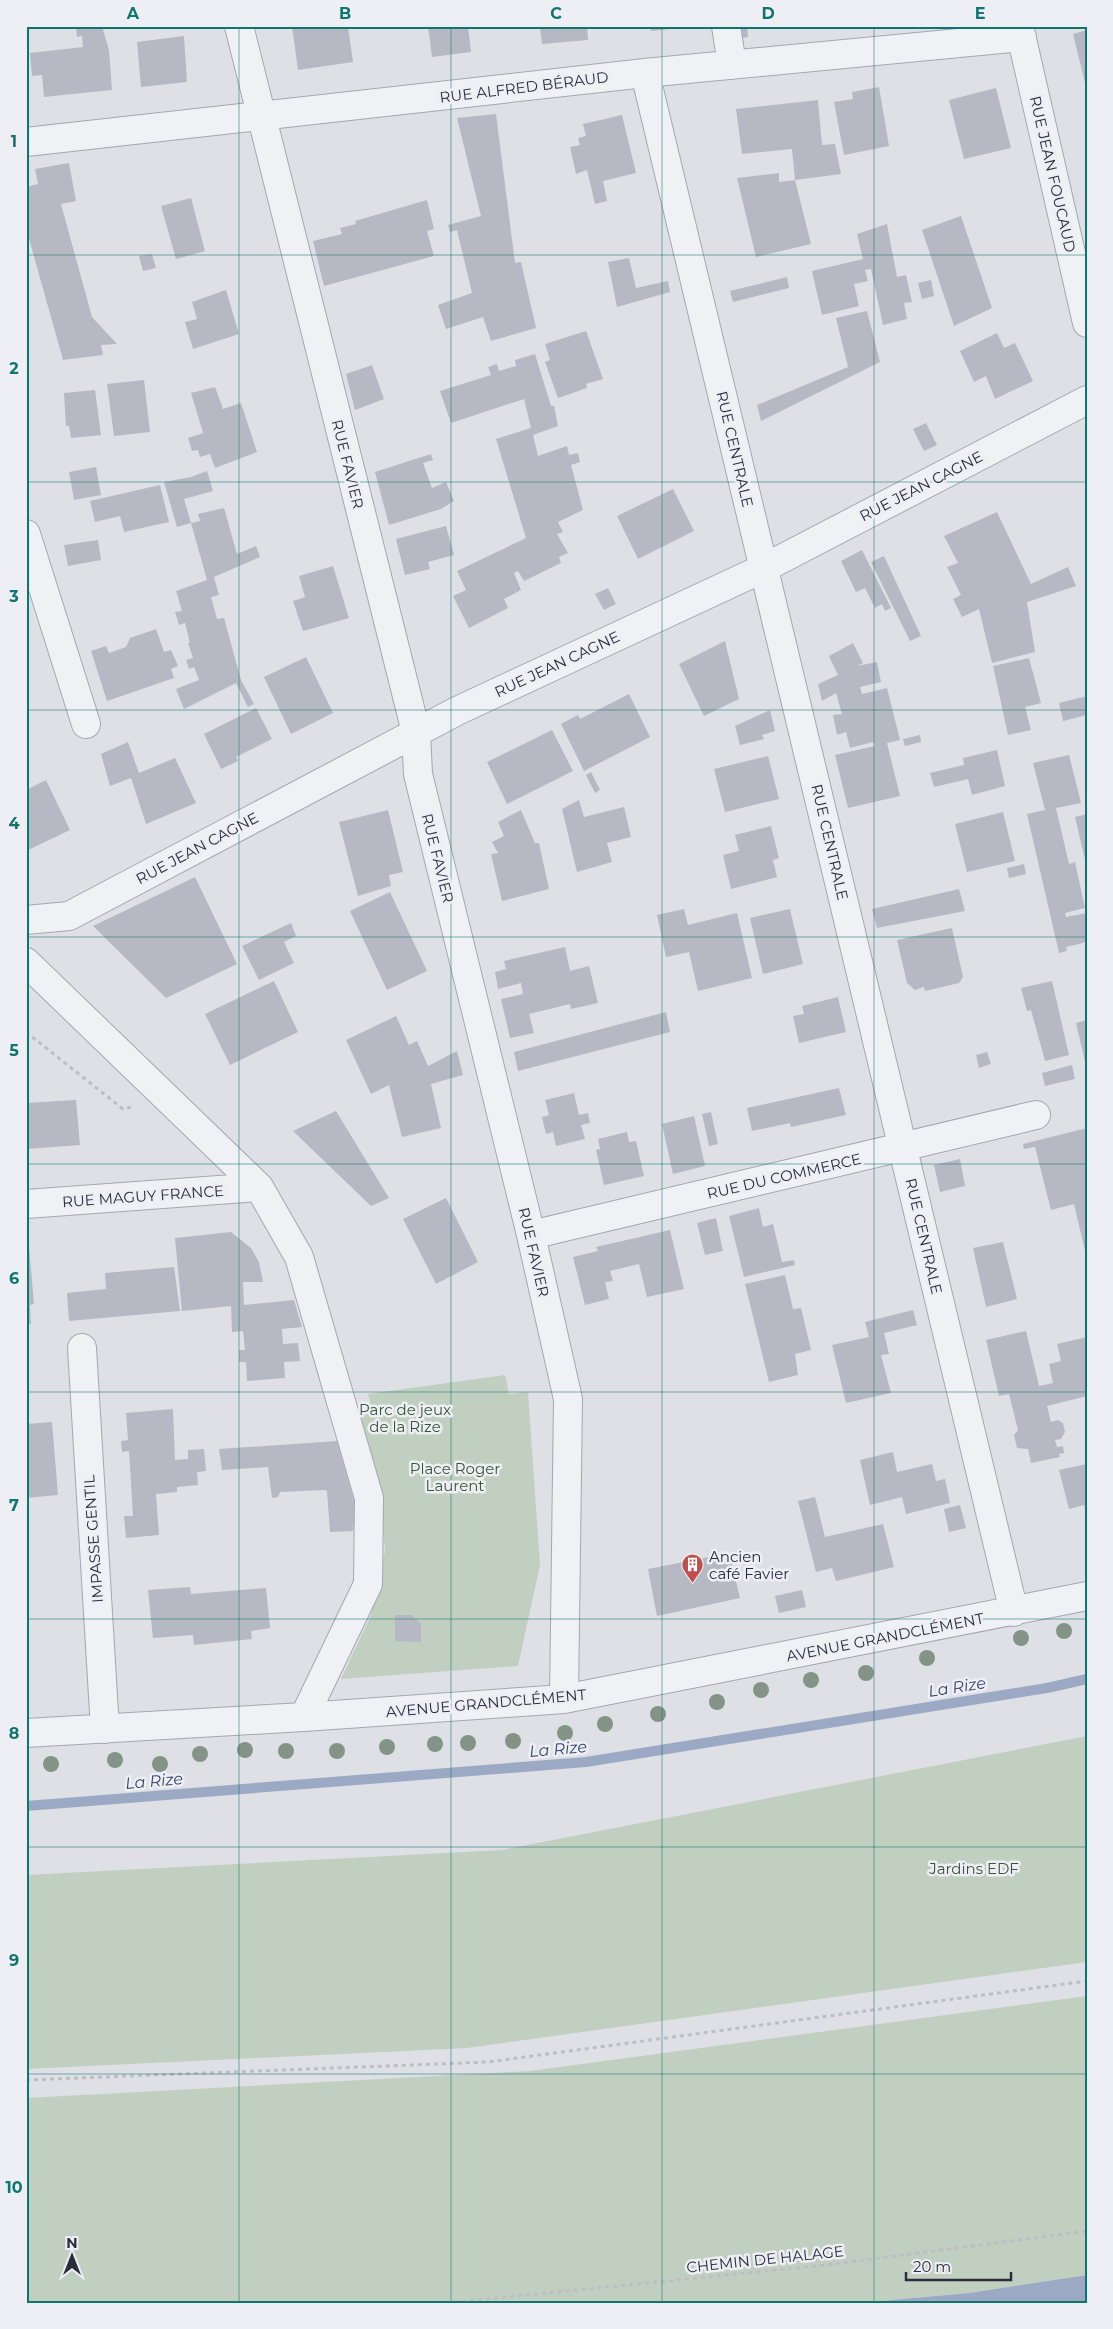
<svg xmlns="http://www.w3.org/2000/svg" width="1113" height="2329" viewBox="0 0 1113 2329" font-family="Montserrat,sans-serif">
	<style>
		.green { fill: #c1cfc0 }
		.water { fill: #9ca9c4 }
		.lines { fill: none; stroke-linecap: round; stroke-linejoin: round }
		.stream { stroke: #9ca9c4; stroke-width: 10 }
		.building { fill: #b6b9c3 }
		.minor-casing { stroke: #a4a7b0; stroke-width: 30 }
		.path { stroke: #bcbec5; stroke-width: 3; stroke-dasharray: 4 4; stroke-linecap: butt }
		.minor { stroke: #f0f1f5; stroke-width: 28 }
		.tree { fill: #839486 }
		.grid { fill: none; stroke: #0f766e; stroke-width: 1; stroke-opacity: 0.55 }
		.labels { text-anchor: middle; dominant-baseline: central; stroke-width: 5; stroke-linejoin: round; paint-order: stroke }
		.street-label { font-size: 15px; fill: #292d3c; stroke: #edeff4 }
		.park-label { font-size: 15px; fill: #385637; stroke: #edeff4 }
		.poi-label { font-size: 15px; fill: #292d3c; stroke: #edeff4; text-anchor: start }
		.water-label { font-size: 16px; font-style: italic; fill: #36466c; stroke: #edeff4 }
		.neatline { fill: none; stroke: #0f766e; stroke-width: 2 }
		.grid-label { font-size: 16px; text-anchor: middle; font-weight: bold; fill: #0f766e }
	</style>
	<rect width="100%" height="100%" fill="#dee0e6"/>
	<path class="green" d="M505 1375 509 1394 528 1392 540 1565 518 1666 341 1679 371 1615 385 1551 380 1496 356 1406 371 1405 368 1394Z
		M1087 1736V1962L467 2048 26 2069V1875L502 1850Z
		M1087 1996V2275L969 2293 859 2303H26V2098L530 2071Z"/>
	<path class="water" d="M1087 2275V2303H859L969 2293Z"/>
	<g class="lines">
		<path class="stream" d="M26 1806 586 1762 1047 1688 1087 1679"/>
	</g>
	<path class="building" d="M76 26H102L109 50 112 90 44 97 42 75 32 76 30 53 83 47 82 36 77 37Z
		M292 26H348L353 62 298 70Z
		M428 26H468L471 52 432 57Z
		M540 26H587L588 40 542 44Z
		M650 26H670L671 29 651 31Z
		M735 26H747L748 37 736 39Z
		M1087 30V87H1086L1073 34Z
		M184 36 187 82 141 87 137 42Z
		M879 87 889 146 844 155 834 102 853 99 852 92Z
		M996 88 1011 148 964 159 949 100Z
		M818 100 822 145 835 144 841 174 795 180 792 149 742 154 736 109Z
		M496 114 515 263 521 262 536 328 491 341 483 317 446 329 438 305 472 293 457 230 450 232 448 225 481 216 457 118Z
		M622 115 636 173 603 181 607 201 595 204 587 170 576 174 570 147 580 145 578 138 586 136 583 124Z
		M69 163 76 201 61 204 92 317 117 344 101 345 103 355 63 360 26 228V187L38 184 35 169Z
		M779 173V182L795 180 811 244 756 257 737 178Z
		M191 198 205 251 176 259 161 206Z
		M427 200 434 229 427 231 434 256 324 286 313 241 342 234 340 228 356 224 355 221Z
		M961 216 992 308 954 326 922 230Z
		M887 224 897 277 906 275 912 302 904 303 907 319 883 325 871 269 865 270 868 281 854 284 859 306 822 315 812 271 863 259 857 234Z
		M152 254 156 268 143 271 139 256Z
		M629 258 636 288 668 281 670 292 617 307 608 262Z
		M787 277 789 288 733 302 730 291Z
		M931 280 934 296 922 299 918 283Z
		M226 290 239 334 193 349 185 322 197 319 192 302Z
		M867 311 880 362 761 421 757 405 848 367 836 318Z
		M586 331 603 379 586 384 587 388 558 398 545 362 550 360 545 344Z
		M997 333 1004 348 1015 343 1033 381 995 399 986 376 974 382 960 351Z
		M535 354 551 406H554L558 426 533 435 538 456 567 446 569 455 578 453 580 462 571 465 583 510 558 522 563 532 557 534 568 553 559 557 561 563 524 581 518 571 514 573 521 590 504 599 508 608 469 628 453 596 466 590 457 571 526 538 496 439 531 428 524 399 451 423 440 391 491 375 488 367 497 364 499 371 516 366 515 360Z
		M372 365 384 399 355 410 346 374Z
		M144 380 150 432 114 436 107 384Z
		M215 387 223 409 241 403 257 452 215 468 210 454 200 457 198 450 192 451 188 438 203 433 191 393Z
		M95 390 101 435 71 438 69 426H66L64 393Z
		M926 423 937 445 924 451 913 429Z
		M431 454 433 460 423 463 432 488 446 482 454 501 441 509 389 525 375 472Z
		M96 467 101 495 74 500 69 472Z
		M207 471 213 491 184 499 191 523 177 527 164 482 191 477Z
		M160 485 169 522 124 532 120 516 95 522 90 501Z
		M673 489 694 531 638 559 617 516Z
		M224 508 237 554 256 546 260 557 214 577 219 595 211 597 217 619 224 618 241 680 254 704 248 707 236 683 184 709 176 689 199 680 194 667 189 669 186 660 193 658 188 643H190L185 623 179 625 175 612 182 611 176 591 207 580 191 523 200 521 198 514Z
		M997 512 1031 584 1068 567 1076 586 1027 602 1035 652 992 663 979 609 962 617 953 599 961 595 947 567 958 563 944 536Z
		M446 526 454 555 428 562 430 569 405 575 396 539Z
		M98 540 101 560 68 566 64 545Z
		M862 550 891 608 885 611 882 604 875 608 865 588 856 592 841 561Z
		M884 556 921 636 910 641 871 562Z
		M333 566 349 618 303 631 293 601 305 597 299 576Z
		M608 588 616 604 604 610 595 594Z
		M156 629 164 652 171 650 178 666 171 669 174 678 107 701 91 651 106 646 109 653 126 647 130 638Z
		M725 641 739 699 704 716 679 664Z
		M853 643 863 663 857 666 877 662 881 682 860 687 862 694 887 688 900 740 887 743 900 796 848 808 835 755 875 746 873 742 850 748 846 732 837 735 833 715 842 714 836 693 822 701 818 684 838 675 829 656Z
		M306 657 333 713 291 734 264 677Z
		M1029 658 1041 703 1025 707 1031 730 1008 735 993 666Z
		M629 694 650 737 584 771 561 724 578 715 580 719Z
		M1087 696V715L1063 721 1059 703Z
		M256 708 272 739 236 757 238 761 221 769 204 734Z
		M770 710 775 731 762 735 764 739 740 745 735 726Z
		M552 730 573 771 507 804 487 762Z
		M920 735 921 742 905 746 903 739Z
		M128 742 139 773 175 758 196 803 146 824 131 778 110 786 101 754Z
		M997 750 1005 786 972 795 968 779 934 787 930 773 964 765 963 758Z
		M1069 755 1081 803 1056 808 1069 864 1075 862 1085 908 1065 913 1066 917 1087 913V942L1066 947 1067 951 1059 953 1027 814 1045 810 1033 763Z
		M768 756 779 799 725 812 714 769Z
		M591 772 600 790 595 793 586 775Z
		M46 780 70 830 26 851V790Z
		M579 800 584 817 624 807 631 837 607 843 612 862 577 872 562 809Z
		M388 810 403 872 389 875 391 886 358 896 339 822Z
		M521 810 535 843H539L549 889 502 901 491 854 498 853 492 842 504 836 498 822Z
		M1003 812 1015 861 967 872 955 824Z
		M1087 814V860H1085L1075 817Z
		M771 826 779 858 773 860 777 877 731 889 723 855 739 851 735 835Z
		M1024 864 1026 874 1009 878 1007 868Z
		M195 877 237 964 166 998 93 926Z
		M959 889 965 911 877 928 872 909Z
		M390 892 427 971 387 990 350 911Z
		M684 909 688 925 737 913 752 978 698 991 689 952 666 957 657 915Z
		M790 909 803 964 763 974 750 918Z
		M291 923 296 936 284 942 294 963 259 980 242 946Z
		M952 928 963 977 959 983 925 991 924 987 915 990 907 983 897 940Z
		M565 947 570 971 589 966 598 1003 571 1009 570 1004 529 1014 534 1033 510 1038 501 999 523 994 521 983 498 989 495 972 506 969 504 961Z
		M274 981 298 1032 230 1065 205 1014Z
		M1052 981 1069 1055 1045 1061 1031 1010 1027 1011 1021 988Z
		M838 997 846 1032 799 1043 793 1016 804 1014 802 1006Z
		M666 1012 670 1032 518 1071 514 1052Z
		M396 1016 409 1045 417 1041 428 1066 457 1051 463 1075 431 1084 441 1128 402 1137 389 1085 371 1094 346 1040Z
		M1087 1020V1065L1086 1066 1076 1023Z
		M987 1052 991 1064 979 1068 976 1055Z
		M1072 1065 1075 1079 1045 1086 1042 1073Z
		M839 1088 846 1115 791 1127 790 1123 752 1131 747 1108Z
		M574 1093 579 1115 588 1113 590 1123 581 1125 585 1139 556 1146 553 1132 546 1134 542 1117 549 1115 545 1100Z
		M76 1100 80 1145 27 1149 26 1103Z
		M336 1111 389 1198 371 1206 293 1131Z
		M711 1112 718 1144 709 1146 702 1114Z
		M694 1116 705 1166 673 1174 662 1124Z
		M1087 1128V1255H1086L1074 1204 1051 1210 1035 1147 1024 1149 1023 1144Z
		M627 1132 629 1142 636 1141 644 1176 604 1185 596 1150 600 1149 598 1139Z
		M960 1159 965 1186 940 1192 934 1165Z
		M446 1198 478 1262 436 1284 403 1219Z
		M759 1208 763 1227 773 1224 782 1262 794 1260 795 1265 744 1277 729 1216Z
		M716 1218 723 1251 705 1255 697 1223Z
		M670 1230 684 1289 647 1297 639 1264 610 1271 613 1281 605 1282 609 1299 585 1305 573 1257 598 1251 596 1247Z
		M231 1232 251 1248 259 1262 263 1282H243L244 1305 294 1300 302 1327 282 1329 283 1344 298 1343 300 1361 284 1362 285 1378 247 1381 246 1362H239V1350H245L243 1331 232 1332 231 1306 182 1311 175 1238Z
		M1003 1242 1017 1299 986 1307 973 1248Z
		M26 1246H29L34 1304 30 1305 31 1324 26 1325Z
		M174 1267 180 1311 69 1321 67 1293 106 1289 105 1273Z
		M785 1275 793 1309 801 1308 811 1350 795 1354 798 1375 769 1382 745 1284Z
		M913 1310 917 1325 884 1333 889 1354 881 1355 891 1393 846 1403 832 1345 869 1337 865 1322Z
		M1026 1331 1039 1386 1053 1383 1049 1364 1061 1361 1057 1344 1087 1337V1396L1047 1406 1051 1422 1058 1420 1063 1423 1065 1432 1061 1439 1055 1440 1057 1447 1063 1446 1064 1453 1059 1454 1060 1457 1031 1463 1028 1449 1017 1448 1014 1435 1018 1430 1009 1394 999 1396 986 1340Z
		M173 1409 175 1460 188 1459V1450L204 1449 206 1471 197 1472 198 1485 177 1487V1492L156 1494 159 1535 126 1538 124 1516H133L129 1451 122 1452 121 1441 128 1440 126 1413Z
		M52 1422 58 1495 26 1498V1424Z
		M337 1441 356 1508 353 1531 330 1532 327 1491 325 1490 280 1492 278 1497 272 1498 268 1467 222 1470 219 1449Z
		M893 1452 897 1472 932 1464 936 1481 945 1479 950 1503 906 1514 902 1497 870 1505 860 1460Z
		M1087 1464V1515H1086L1084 1505 1069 1509 1059 1470Z
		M815 1497 825 1537 883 1524 894 1567 836 1581 832 1568 816 1572 798 1501Z
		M960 1505 966 1528 949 1532 944 1509Z
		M729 1553 740 1598 657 1616 648 1569Z
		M190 1587 191 1594 266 1588 270 1628 251 1631 252 1639 194 1645 193 1635 153 1638 148 1590Z
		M802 1590 806 1607 779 1613 775 1596Z
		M395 1615H412L421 1624V1642L395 1641Z"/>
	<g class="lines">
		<defs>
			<path id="minor" d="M239 26 416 732 418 774 531 1235 568 1399 564 1699
				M726 26 732 65
				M1019 26 1087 323
				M645 73 1014 1612
				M26 142 645 73 1022 37
				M26 534 86 724
				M26 920 69 916 457 711 764 568 1087 400
				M26 962 259 1187 299 1257 369 1498 368 1584 304 1717
				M26 1204 259 1187
				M531 1235 1036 1115
				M82 1348 105 1729
				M26 1733 304 1717 564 1699 1087 1596"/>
		</defs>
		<use href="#minor" class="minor-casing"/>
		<path class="path" d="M26 1032 123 1109 131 1107
			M26 2080 488 2062 1087 1981
			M446 2303 827 2265 1087 2231"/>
		<use href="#minor" class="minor"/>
	</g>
	<g class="tree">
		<circle cx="1064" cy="1631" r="8"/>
		<circle cx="1021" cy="1638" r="8"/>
		<circle cx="927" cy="1658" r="8"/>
		<circle cx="866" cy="1673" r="8"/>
		<circle cx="811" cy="1680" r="8"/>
		<circle cx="761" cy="1690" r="8"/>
		<circle cx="717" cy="1702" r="8"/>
		<circle cx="658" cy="1714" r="8"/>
		<circle cx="605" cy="1724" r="8"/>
		<circle cx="565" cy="1733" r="8"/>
		<circle cx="513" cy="1741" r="8"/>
		<circle cx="468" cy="1743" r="8"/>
		<circle cx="435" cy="1744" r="8"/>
		<circle cx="387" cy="1747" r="8"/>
		<circle cx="245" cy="1750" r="8"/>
		<circle cx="286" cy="1751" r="8"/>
		<circle cx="337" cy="1751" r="8"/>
		<circle cx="200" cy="1754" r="8"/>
		<circle cx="115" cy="1760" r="8"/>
		<circle cx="51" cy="1764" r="8"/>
		<circle cx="160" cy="1764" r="8"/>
	</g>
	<path class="grid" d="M239 26V2303M451 26V2303M662 26V2303M874 26V2303M26 255H1087M26 482H1087M26 710H1087M26 937H1087M26 1164H1087M26 1392H1087M26 1619H1087M26 1847H1087M26 2074H1087"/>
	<defs>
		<symbol id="building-pin" viewBox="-11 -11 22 30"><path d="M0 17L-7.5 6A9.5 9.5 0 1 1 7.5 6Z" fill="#c24d4c" stroke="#edeff4"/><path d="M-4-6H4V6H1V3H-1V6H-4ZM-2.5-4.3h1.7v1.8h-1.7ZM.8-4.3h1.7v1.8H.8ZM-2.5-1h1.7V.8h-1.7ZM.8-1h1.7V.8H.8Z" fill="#fff"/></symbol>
	</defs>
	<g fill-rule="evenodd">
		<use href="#building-pin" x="680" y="1552" width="25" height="34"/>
	</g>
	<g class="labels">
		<g class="street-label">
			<text transform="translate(524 87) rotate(-7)">RUE ALFRED BÉRAUD</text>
			<text transform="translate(1053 174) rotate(77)">RUE JEAN FOUCAUD</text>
			<text transform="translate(735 449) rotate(77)">RUE CENTRALE</text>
			<text transform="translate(348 464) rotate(76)">RUE FAVIER</text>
			<text transform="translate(921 486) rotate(-27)">RUE JEAN CAGNE</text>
			<text transform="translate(557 664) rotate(-25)">RUE JEAN CAGNE</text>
			<text transform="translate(830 842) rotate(77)">RUE CENTRALE</text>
			<text transform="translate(197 848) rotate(-28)">RUE JEAN CAGNE</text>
			<text transform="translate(438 858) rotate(76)">RUE FAVIER</text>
			<text transform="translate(784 1176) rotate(-13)">RUE DU COMMERCE</text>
			<text transform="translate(143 1196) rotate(-4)">RUE MAGUY FRANCE</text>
			<text transform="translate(924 1236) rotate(77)">RUE CENTRALE</text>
			<text transform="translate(534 1252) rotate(77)">RUE FAVIER</text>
			<text transform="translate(93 1539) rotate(-94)">IMPASSE GENTIL</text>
			<text transform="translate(885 1637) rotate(-11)">AVENUE GRANDCLÉMENT</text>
			<text transform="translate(486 1703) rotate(-5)">AVENUE GRANDCLÉMENT</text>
			<text transform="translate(765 2259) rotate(-6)">CHEMIN DE HALAGE</text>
		</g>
		<g class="park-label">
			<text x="405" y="1409">Parc de jeux<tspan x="405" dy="17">de la Rize</tspan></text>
			<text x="455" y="1468">Place Roger<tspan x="455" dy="17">Laurent</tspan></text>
			<text x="974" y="1868">Jardins EDF</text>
		</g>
		<g class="poi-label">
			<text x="709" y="1556">Ancien<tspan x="709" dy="17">café Favier</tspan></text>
		</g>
		<g class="water-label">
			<text transform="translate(957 1687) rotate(-9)">La Rize</text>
			<text transform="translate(558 1749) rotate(-5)">La Rize</text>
			<text transform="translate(154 1781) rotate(-5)">La Rize</text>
		</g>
	</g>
	<rect width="1113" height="2329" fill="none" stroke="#edeff4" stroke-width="55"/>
	<g transform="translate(72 2256)" stroke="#edeff4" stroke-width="4" paint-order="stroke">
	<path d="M0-4L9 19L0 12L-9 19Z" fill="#292d3c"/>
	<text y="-8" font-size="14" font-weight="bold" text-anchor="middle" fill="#292d3c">N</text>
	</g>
	<path d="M906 2272v8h105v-8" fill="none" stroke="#292d3c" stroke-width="2.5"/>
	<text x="913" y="2272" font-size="15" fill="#292d3c" stroke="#edeff4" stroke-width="4" paint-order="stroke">20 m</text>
	<rect x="28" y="28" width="1058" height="2274" class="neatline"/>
	<g class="grid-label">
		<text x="133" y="19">A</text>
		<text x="345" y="19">B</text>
		<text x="556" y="19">C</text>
		<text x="768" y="19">D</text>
		<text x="980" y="19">E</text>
		<text x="14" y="147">1</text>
		<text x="14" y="374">2</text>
		<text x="14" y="602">3</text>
		<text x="14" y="829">4</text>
		<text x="14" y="1056">5</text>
		<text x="14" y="1284">6</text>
		<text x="14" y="1511">7</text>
		<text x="14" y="1739">8</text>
		<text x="14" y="1966">9</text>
		<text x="14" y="2193">10</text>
	</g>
</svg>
